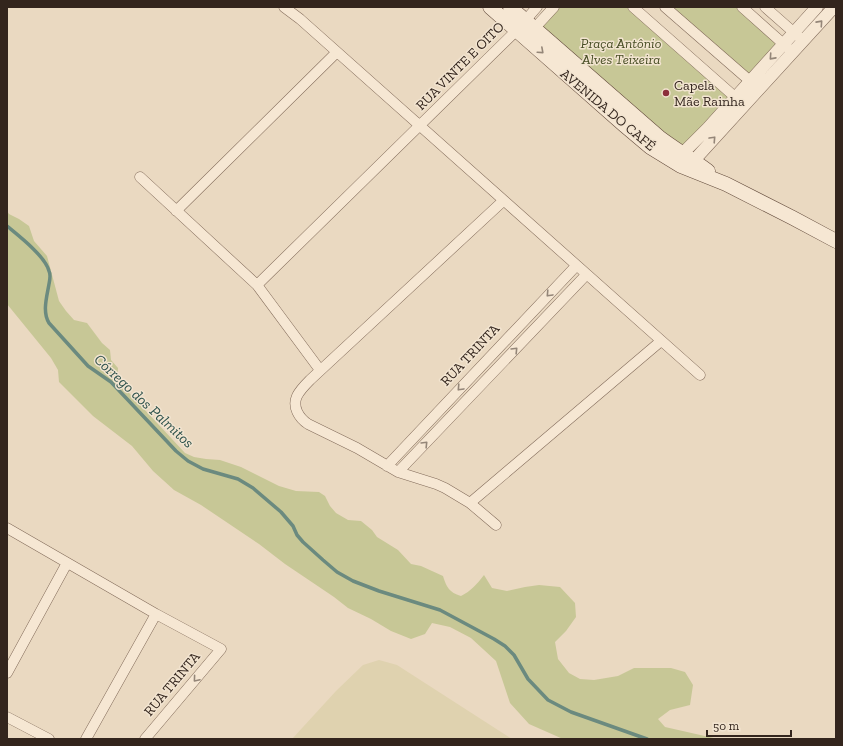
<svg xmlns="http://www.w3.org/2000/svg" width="843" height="746" viewBox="0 0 843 746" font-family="'Zilla Slab',serif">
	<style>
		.farmland { fill: #dfd2af }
		.green { fill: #c7c796 }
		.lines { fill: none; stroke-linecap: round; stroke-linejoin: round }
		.stream { stroke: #6b8a7f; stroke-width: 3.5 }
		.minor-casing { stroke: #826b5a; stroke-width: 11 }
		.tertiary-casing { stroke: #826b5a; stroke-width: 13 }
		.secondary-casing { stroke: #644c3d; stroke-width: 15 }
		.minor { stroke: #f6e7d3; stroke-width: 10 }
		.tertiary { stroke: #f6e7d3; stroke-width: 12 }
		.secondary { stroke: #f6e7d3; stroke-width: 14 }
		.oneway { stroke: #948678 }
		.poi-dot { fill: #8c2e3a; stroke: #f2e4d0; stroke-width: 1.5 }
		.labels { text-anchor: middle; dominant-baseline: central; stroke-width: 3; stroke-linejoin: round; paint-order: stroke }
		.park-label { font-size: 14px; font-style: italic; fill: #484e25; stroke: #f2e4d0 }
		.street-label { font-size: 14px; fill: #33251d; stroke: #f2e4d0 }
		.poi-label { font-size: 14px; fill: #33251d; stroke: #f2e4d0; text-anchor: start }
		.water-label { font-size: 15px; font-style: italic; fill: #2d514b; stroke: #f2e4d0 }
	</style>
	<rect width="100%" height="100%" fill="#ead9c1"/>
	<path class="farmland" d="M379 660 397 665 512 739H292L336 691 363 665Z"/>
	<path class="green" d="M554 7H633L735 97 683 154 534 28Z
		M665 7H742L784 44 750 81Z
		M7 211 9 214 19 219 29 226 34 241 47 256 59 301 66 311 74 320 87 323 102 343 110 350 111 360 118 368 117 380 185 453 194 457 206 459 220 460 241 467 279 486 296 491 319 492 325 496 330 506 336 513 348 520 361 521 372 530 377 537 398 550 411 564 421 566 443 576C447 588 449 592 461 596 471 591 477 584 484 575L492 588 507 591 525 587 539 585 560 587 575 603 576 617 566 631 555 642 558 659 569 673 580 679 594 680 618 676 634 668H671L685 672 693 685 690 705 670 710 658 719 665 727 718 739H563L529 724 510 703 496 661 471 638 450 627 432 623 425 634 411 639 391 631 371 619 348 608 334 597 285 564 259 544 201 505 174 490 153 471 132 446 93 416 59 382 58 370 51 358 7 304Z"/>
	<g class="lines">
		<path class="stream" d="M7 226C19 236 45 256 49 271 51 275 50 279 49 284 47 296 42 312 49 323L88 366 111 382 176 451 188 461 203 469 238 479 253 488 281 512 293 526 297 535 303 542 323 560 337 572 353 581 379 591 440 610 494 639 505 646 514 655 528 679 548 700 571 712 647 739"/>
		<defs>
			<path id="minor" d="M284 7 300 19 700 375
				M633 7 735 97
				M665 7 750 81
				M742 7 788 48
				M765 7 799 37
				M531 32 554 7
				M140 177 257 285 320 370
				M176 211 337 52
				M257 285 517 30 537 7
				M387 466 576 266
				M398 472 586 275
				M470 503 661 341
				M496 525 470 503 445 488 436 484 398 472 357 448 308 424C299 418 292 407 297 396 300 390 305 385 310 380L503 201
				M7 528 156 614 221 649 145 739
				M7 673 67 563
				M7 717 49 739
				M86 739 156 614"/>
			<path id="tertiary" d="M677 159 708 128 817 7
				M688 167 834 7"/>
			<path id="secondary" d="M490 7 624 125 650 147 681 166 726 184 793 218 836 241
				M510 7 659 137C675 149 692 159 708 171"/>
		</defs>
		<use href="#minor" class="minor-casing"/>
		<use href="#tertiary" class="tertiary-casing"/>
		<use href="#secondary" class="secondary-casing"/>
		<use href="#minor" class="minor"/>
		<use href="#tertiary" class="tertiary"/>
		<use href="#secondary" class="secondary"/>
	</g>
	<defs><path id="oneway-chevron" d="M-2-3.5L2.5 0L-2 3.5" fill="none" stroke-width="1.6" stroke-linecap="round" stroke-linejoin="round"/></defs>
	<g class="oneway">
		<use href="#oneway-chevron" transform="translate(820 23) rotate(-48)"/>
		<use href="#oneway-chevron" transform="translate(541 51) rotate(42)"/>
		<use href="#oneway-chevron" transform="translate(772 57) rotate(132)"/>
		<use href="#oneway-chevron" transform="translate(713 139) rotate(-47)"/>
		<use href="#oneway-chevron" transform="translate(549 294) rotate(133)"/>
		<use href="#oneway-chevron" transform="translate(515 350) rotate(-46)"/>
		<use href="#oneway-chevron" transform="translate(460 388) rotate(133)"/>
		<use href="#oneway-chevron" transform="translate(425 444) rotate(-46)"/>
		<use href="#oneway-chevron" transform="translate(196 679) rotate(130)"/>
	</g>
	<circle class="poi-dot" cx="666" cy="93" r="4"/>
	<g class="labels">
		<g class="park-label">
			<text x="621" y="43">Praça Antônio<tspan x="621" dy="16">Alves Teixeira</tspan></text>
		</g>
		<g class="street-label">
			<text transform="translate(460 66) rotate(-45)">RUA VINTE E OITO</text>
			<text transform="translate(608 110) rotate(40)">AVENIDA DO CAFÉ</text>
			<text transform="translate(470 355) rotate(-47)">RUA TRINTA</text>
			<text transform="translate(172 684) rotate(-50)">RUA TRINTA</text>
		</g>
		<g class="poi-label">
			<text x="674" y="85">Capela<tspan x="674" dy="16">Mãe Rainha</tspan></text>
		</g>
		<g class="water-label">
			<text transform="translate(144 401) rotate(43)">Córrego dos Palmitos</text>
		</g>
	</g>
	<rect width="843" height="746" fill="none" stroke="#33251d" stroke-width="16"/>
	<path d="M707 730v6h84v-6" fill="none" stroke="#33251d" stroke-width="2"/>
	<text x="713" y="730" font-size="12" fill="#33251d" stroke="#f2e4d0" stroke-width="3" paint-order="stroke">50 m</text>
</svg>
